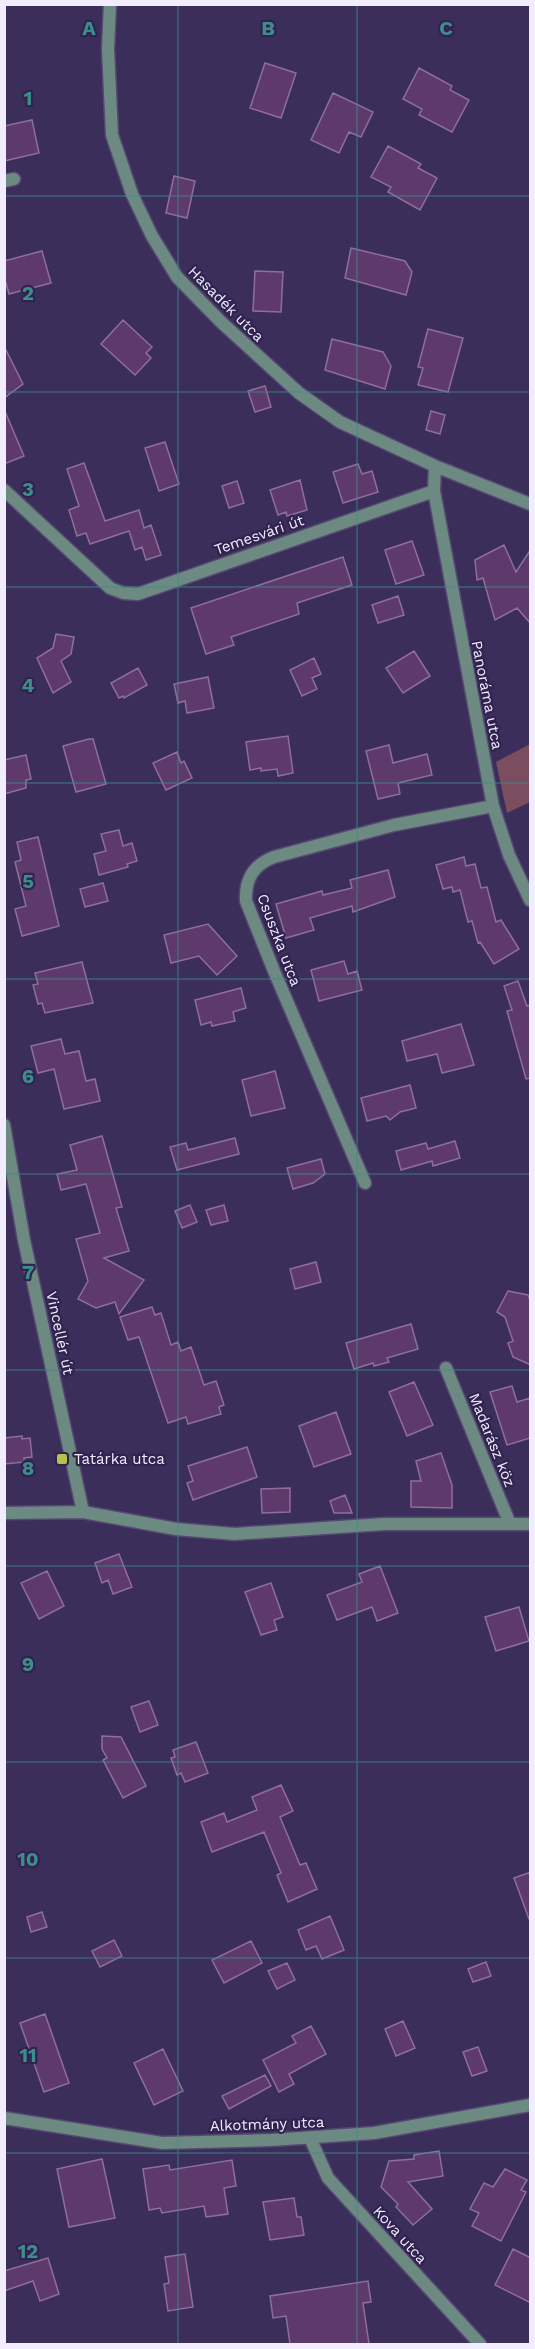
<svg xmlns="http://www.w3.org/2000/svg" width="535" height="2349" viewBox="0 0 535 2349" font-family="'Work Sans',sans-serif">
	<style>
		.green { fill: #7a4e5e }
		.building { fill: #5e3a6c; stroke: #8e6e9b; stroke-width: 1.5 }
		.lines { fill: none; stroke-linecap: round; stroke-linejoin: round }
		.minor-casing { stroke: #554971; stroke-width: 15 }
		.minor { stroke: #6d8a82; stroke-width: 12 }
		.grid { fill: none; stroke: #3c8e8b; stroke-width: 1.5; stroke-opacity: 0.55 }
		.poi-dot { fill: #b3c24b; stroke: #31234f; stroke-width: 2 }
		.labels { text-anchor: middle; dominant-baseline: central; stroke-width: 4.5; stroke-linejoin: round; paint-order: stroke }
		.street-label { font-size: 15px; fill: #f1edfe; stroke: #31234f }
		.poi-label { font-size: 15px; fill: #f1edfe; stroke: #31234f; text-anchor: start }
		.grid-label { font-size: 20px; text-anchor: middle; font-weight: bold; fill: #3c8e8b; stroke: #31234f; stroke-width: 4.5; stroke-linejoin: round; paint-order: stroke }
	</style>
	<rect width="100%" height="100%" fill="#3c2e5a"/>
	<path class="green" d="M530 744V802L507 813 496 762Z"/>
	<path class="building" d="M265 63 296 73 281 118 250 108Z
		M419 68 452 86 450 90 469 100 452 132 419 115 422 109 403 99Z
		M333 93 373 112 361 137 349 132 339 153 311 140Z
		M32 120 39 153 4 161V126Z
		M388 146 421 164 418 168 437 178 420 210 388 192 391 187 371 177Z
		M174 176 195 181 187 218 166 213Z
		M351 248 405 261 412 272 406 295 345 278Z
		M42 251 51 283 9 294 4 276V261Z
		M255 271 283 272 281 312 253 311Z
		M123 320 152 347 146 353 151 358 135 375 101 344Z
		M428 329 463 338 448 392 418 385 423 368 418 367Z
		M332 339 383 352 391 366 385 389 325 370Z
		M4 346 23 384 4 398Z
		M265 386 271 407 255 412 248 391Z
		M4 409 24 456 4 464Z
		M431 411 445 415 440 434 426 430Z
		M165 442 179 484 159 491 145 448Z
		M84 463 105 521 139 510 144 528 151 525 161 555 146 560 142 547 135 550 129 531 90 544 86 533 77 536 69 510 79 506 67 469Z
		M358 464 362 474 372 471 378 492 343 503 333 472Z
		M300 480 307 510 287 516 286 512 278 515 270 490Z
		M237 481 244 503 229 508 222 486Z
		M412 541 424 575 396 584 385 550Z
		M504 545 516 572 531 549V624L517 608 495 620 483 578 477 580 475 560Z
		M343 557 352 585 297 603 299 614 231 637 234 645 206 654 191 608Z
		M398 596 404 615 378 623 372 605Z
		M56 634 74 637 71 654 61 661 71 682 53 693 37 658 53 648Z
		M414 651 430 676 403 693 386 668Z
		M314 658 321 674 312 678 317 689 302 696 290 670Z
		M138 668 147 685 124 698 123 696 119 698 111 683Z
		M208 677 214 708 187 713 185 701 178 703 174 684Z
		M288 736 293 773 278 776 277 769 261 771V768L250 770 246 742Z
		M89 739H93L106 784 76 792 63 746Z
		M389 745 393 763 427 754 432 775 398 783 400 794 378 799 366 751Z
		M177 752 181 763 184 761 192 778 166 790 153 763Z
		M26 755 31 779 26 780V788L4 794V760Z
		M119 830 123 846 132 843 137 861 127 864 128 867 99 875 94 854 106 851 101 834Z
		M38 837 59 926 22 936 15 909 26 906 15 862 21 860 17 842Z
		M464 857 466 866 475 864 481 888 487 887 496 922 501 920 519 949 494 964 480 942 478 943 472 921 468 922 460 890 453 892 452 887 443 889 436 865Z
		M388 870 395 897 353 912 352 906 310 918 314 930 286 938 276 904 322 891 323 895 352 888 350 880Z
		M103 883 108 901 85 907 80 889Z
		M208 924 237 956 217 975 199 956 171 963 164 935Z
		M344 961 348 974 357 971 362 990 319 1001 311 970Z
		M82 962 93 1003 45 1013 42 1003 38 1004 33 985 38 984 35 973Z
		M518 981 527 1006 531 1005V1078L526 1079 507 1011 512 1010 504 986Z
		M241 988 246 1008 233 1012 235 1021 212 1026 211 1022 201 1025 195 1000Z
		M461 1024 474 1065 442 1073 437 1054 407 1061 402 1041Z
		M61 1039 65 1054 79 1051 86 1081 95 1079 100 1101 64 1109 54 1069 38 1073 31 1046Z
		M275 1071 285 1108 251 1116 242 1080Z
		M410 1085 416 1108 400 1112 390 1120 386 1116 367 1121 361 1098Z
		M102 1136 122 1207 116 1208 129 1251 104 1258 144 1280 119 1314 115 1302 96 1308 78 1299 88 1281 76 1239 100 1233 86 1184 61 1190 57 1174 77 1170 70 1145Z
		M235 1138 239 1154 177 1170 170 1147 186 1143 188 1150Z
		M455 1141 460 1158 433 1166 432 1161 401 1170 396 1151 426 1143 428 1149Z
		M321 1159 325 1174 313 1183 293 1189 287 1168Z
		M190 1205 197 1222 182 1228 175 1211Z
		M224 1205 228 1221 211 1225 206 1210Z
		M316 1262 321 1282 295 1289 290 1269Z
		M508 1291 528 1295 531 1303V1365L513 1357 508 1343 513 1341 505 1317 497 1312Z
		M152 1307 155 1315 161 1313 171 1345 178 1342 181 1351 191 1347 204 1385 216 1381 224 1405 219 1407 221 1414 188 1424 186 1417 168 1423 139 1337 128 1340 120 1317Z
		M411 1324 418 1349 387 1358 389 1362 374 1366 373 1363 354 1369 346 1343Z
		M414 1382 433 1425 407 1436 389 1392Z
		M512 1386 517 1402 530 1398V1438L507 1445 490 1392Z
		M336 1412 351 1454 314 1467 299 1426Z
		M22 1436V1439L30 1438 32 1457 24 1458V1462L4 1464V1438Z
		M247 1447 257 1477 193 1500 187 1483 193 1481 188 1466Z
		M441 1453 452 1485V1508L411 1507V1481H421L416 1461Z
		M290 1488V1512L262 1513 261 1489Z
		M345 1495 352 1513H334L330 1501Z
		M119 1554 132 1587 113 1594 108 1580 102 1583 95 1563Z
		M380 1566 398 1613 377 1621 372 1607 337 1620 327 1595 362 1582 359 1574Z
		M47 1571 64 1606 39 1619 21 1583Z
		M271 1583 283 1617 274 1620 277 1630 261 1635 245 1592Z
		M519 1607 529 1641 496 1651 485 1617Z
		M149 1701 158 1725 140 1732 131 1707Z
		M102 1736 121 1737 146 1786 123 1798 103 1760 107 1758 102 1749Z
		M196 1742 208 1773 185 1782 181 1773 177 1775 171 1758 175 1757 173 1750Z
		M281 1785 293 1811 280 1817 300 1865 306 1863 317 1889 288 1902 277 1875 281 1873 264 1832 212 1852 201 1822 224 1813 227 1822 257 1810 252 1797Z
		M531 1872V1919H529L514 1878Z
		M42 1912 47 1927 31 1932 27 1917Z
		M330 1916 344 1950 322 1959 316 1946 306 1950 298 1930Z
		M114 1940 122 1956 100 1967 92 1951Z
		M251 1941 262 1963 224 1983 212 1960Z
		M486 1962 491 1976 473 1982 468 1969Z
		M287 1963 295 1980 277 1989 268 1971Z
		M45 2014 69 2083 44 2092 20 2023Z
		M403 2021 415 2048 396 2056 385 2029Z
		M311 2026 326 2054 289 2074 294 2084 279 2092 263 2060 296 2043 292 2036Z
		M478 2047 487 2071 472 2076 463 2052Z
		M163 2049 183 2091 154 2105 134 2063Z
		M265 2075 271 2086 229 2109 222 2096Z
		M439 2151 443 2176 408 2182 432 2209 413 2225 396 2207 398 2204 381 2187 389 2161 414 2159V2155Z
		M102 2159 115 2218 69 2227 57 2169Z
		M232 2160 236 2186 224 2188 228 2214 206 2217 204 2206 162 2213 160 2208 149 2210 143 2169 169 2165 170 2170Z
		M505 2169 527 2180 521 2190 526 2192 501 2241 472 2226 479 2213 470 2209 484 2183 493 2187Z
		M294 2198 297 2217H301L304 2235 270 2240 263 2202Z
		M513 2249 531 2258V2303L495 2285Z
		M185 2254 193 2307 168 2311 164 2284 169 2283 165 2257Z
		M48 2258 59 2294 40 2301 33 2281 4 2291V2271Z
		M368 2281 371 2302 363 2303 369 2344H290L286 2316 273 2318 270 2296Z"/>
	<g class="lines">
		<defs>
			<path id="minor" d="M110 4 108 49 112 135 132 194 152 236 177 277 221 322 299 393 340 422 435 466
				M4 181 14 179
				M4 490 110 588 123 593 138 594 434 491
				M530 504 435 466 434 491 493 806 509 855 530 900
				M4 1125 24 1240 83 1512
				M365 1183 274 971 246 901C245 879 253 865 274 857L394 825 493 806
				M446 1368 510 1524
				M4 1513 83 1512 176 1529 235 1534 384 1524H530
				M4 2118 162 2143 271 2140 374 2133 530 2105
				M310 2138 328 2178 480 2344"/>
		</defs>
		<use href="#minor" class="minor-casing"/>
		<use href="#minor" class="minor"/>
	</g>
	<path class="grid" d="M178 4V2344M357 4V2344M4 196H530M4 392H530M4 587H530M4 783H530M4 979H530M4 1174H530M4 1370H530M4 1566H530M4 1762H530M4 1958H530M4 2153H530"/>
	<rect class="poi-dot" x="56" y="1453" width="12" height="12" rx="3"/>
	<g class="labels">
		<g class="street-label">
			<text transform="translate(226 304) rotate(45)">Hasadék utca</text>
			<text transform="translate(259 535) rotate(-19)">Temesvári út</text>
			<text transform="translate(487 695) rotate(79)">Panoráma utca</text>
			<text transform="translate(279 940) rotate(69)">Csuszka utca</text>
			<text transform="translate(60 1333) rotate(78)">Vincellér út</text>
			<text transform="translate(492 1440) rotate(68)">Madarász köz</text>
			<text transform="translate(267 2124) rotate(-2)">Alkotmány utca</text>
			<text transform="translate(400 2235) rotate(48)">Kova utca</text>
		</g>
		<g class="poi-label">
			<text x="74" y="1459">Tatárka utca</text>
		</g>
	</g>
	<g class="grid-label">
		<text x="89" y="35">A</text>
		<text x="268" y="35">B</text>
		<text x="446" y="35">C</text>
		<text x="28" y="105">1</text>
		<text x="28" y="300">2</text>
		<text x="28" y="496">3</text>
		<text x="28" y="692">4</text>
		<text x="28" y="888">5</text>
		<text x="28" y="1083">6</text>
		<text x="28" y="1279">7</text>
		<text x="28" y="1475">8</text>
		<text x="28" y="1671">9</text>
		<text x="28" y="1866">10</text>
		<text x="28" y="2062">11</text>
		<text x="28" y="2258">12</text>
	</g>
	<rect width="535" height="2349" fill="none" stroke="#f1edfe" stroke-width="12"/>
</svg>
